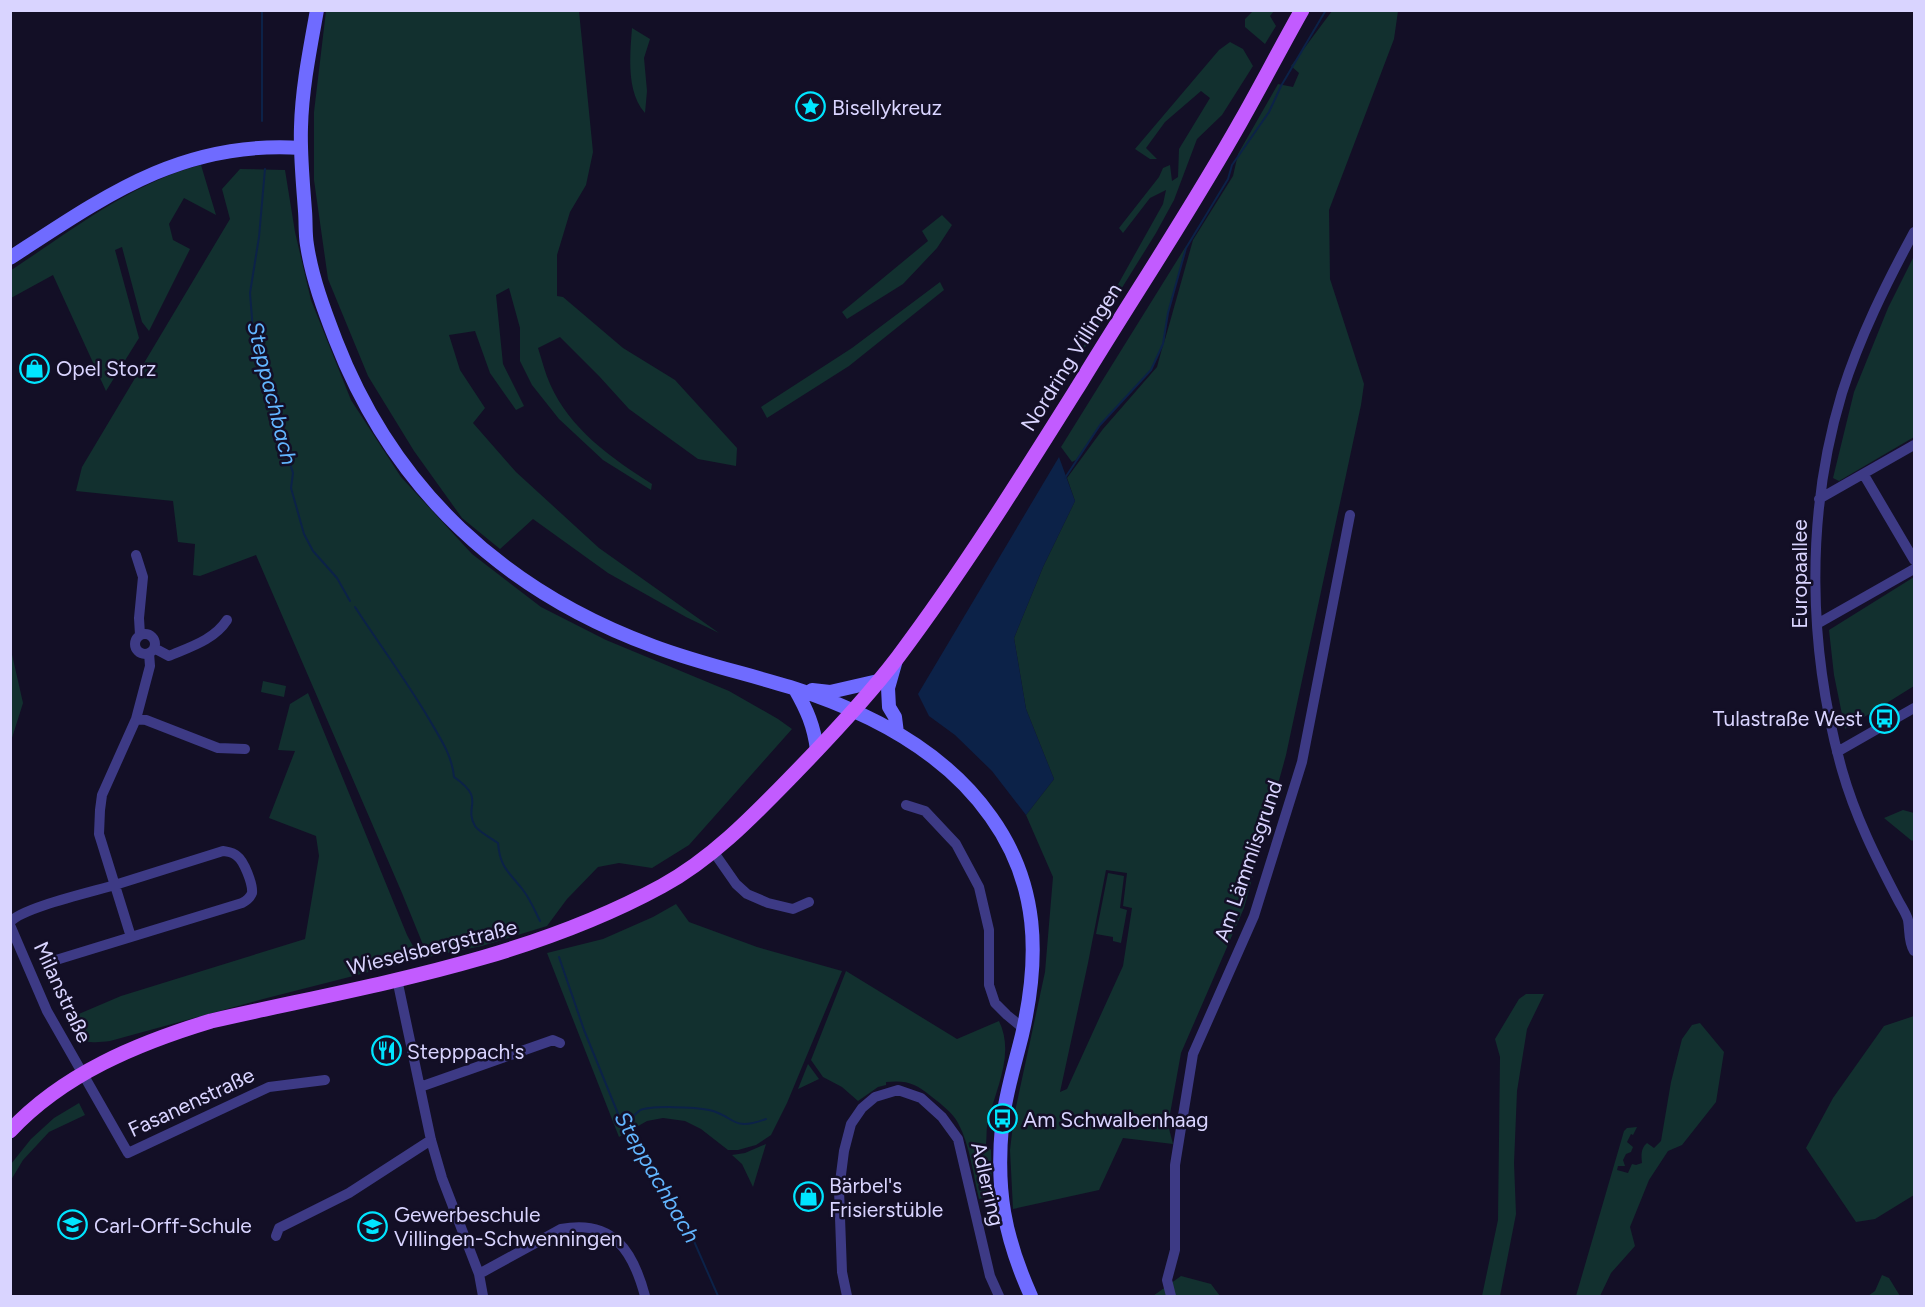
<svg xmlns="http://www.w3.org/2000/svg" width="1925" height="1307" viewBox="0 0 1925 1307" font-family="Figtree,sans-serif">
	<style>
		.green { fill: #12302f; fill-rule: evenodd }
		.water { fill: #0c2248 }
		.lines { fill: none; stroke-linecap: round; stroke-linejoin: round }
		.stream { stroke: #0c2248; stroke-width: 2 }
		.street { stroke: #3d3a85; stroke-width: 10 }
		.secondary { stroke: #6f6bff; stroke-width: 14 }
		.primary { stroke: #c25bff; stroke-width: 15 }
		.labels { text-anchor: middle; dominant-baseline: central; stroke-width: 5; stroke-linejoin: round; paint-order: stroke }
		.poi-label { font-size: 21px; fill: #d9d4ff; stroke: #130f26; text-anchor: start }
		.street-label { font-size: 21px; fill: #d9d4ff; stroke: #130f26 }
		.water-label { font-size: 22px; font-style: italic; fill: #62b6ff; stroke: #130f26 }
	</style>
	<rect width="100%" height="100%" fill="#130f26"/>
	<path class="green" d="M1254 10 1274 11 1270 16 1276 26 1265 44 1245 27V19Z
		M326 11H579L593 152 586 185 570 212 557 255V296L563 297 623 348 675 380 737 448 736 466 698 459 629 409 599 376 560 337 538 348C542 360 545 373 550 384 570 429 611 458 652 484L651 490 603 460 559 419 532 385 520 361V328L509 288 496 295 503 364 524 406 516 410 490 373 475 331 449 335 460 370 485 408 473 423 516 472 599 548 719 633 686 617 608 573 533 519 500 549 462 518 414 451 368 376 328 279 314 180V112Z
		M1332 11H1398L1394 39 1329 210 1330 279 1364 384 1361 405 1286 755 1244 908 1181 1053 1168 1125 1173 1144 1123 1138 1099 1190 1013 1209 1010 1150 1014 1116 1045 972 1053 877 1026 815 1054 779 1026 709 1014 638 1043 567 1075 501 1067 478 1103 429 1157 367 1163 345 1151 370 1100 425 1076 460 1072 462 1061 447 1186 246 1168 313 1164 343 1193 240 1233 176 1238 154 1278 84 1293 87 1299 73 1291 66ZM1106 870 1127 873 1123 906 1132 908 1123 966 1067 1089 1060 1092 1088 963Z
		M632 28 650 39 644 58 647 91 645 113C626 92 630 55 632 28Z
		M1230 42 1243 49 1253 66 1222 115 1197 139 1174 200 1156 233 1084 349 1083 347 1163 204 1166 190 1150 198 1123 233 1119 228 1159 177 1163 168 1170 165 1172 181 1178 177 1179 149 1210 98 1201 91 1165 122 1146 148 1157 159H1150L1135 149 1219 50Z
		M201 165 216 215 184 198 169 224 173 240 190 249 149 331 142 322 122 247 115 250 139 338 106 391 53 275 11 298 10 271C69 232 133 182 201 165Z
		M240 169 285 170 295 232 311 300 351 400 401 477 472 554 541 607 606 640 729 691 778 719 792 729 689 845 652 868 619 863 598 867 567 899 547 926 482 946 428 957 402 893 256 555 200 576 193 575 195 544 178 542 173 501 76 491 82 467 230 219 222 189Z
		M942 215 952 225 937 248 903 284 847 319 842 312 928 241 922 231Z
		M1914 256V437L1839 481 1833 478 1854 392 1888 308Z
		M940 282 944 290 849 366 767 418 761 407 852 348Z
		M1914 577V686L1845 729 1834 675 1829 630Z
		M11 650 23 703 11 741 10 650Z
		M263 681 286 686 284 697 261 692Z
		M308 693 407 935 420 959 267 998 110 1041C88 1044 74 1043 67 1019L121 996 305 939 319 856 316 836 269 818 295 751 278 750 290 704Z
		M1903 810 1914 813V839L1912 841 1884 818Z
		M1108 873 1124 876 1120 908 1127 910 1121 943 1113 941V937L1096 934Z
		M676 904 689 922 757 947 842 971 787 1103 771 1135 756 1145 738 1150H728L701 1129 685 1121 663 1118 647 1121 619 1137 547 953 603 939 653 917Z
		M846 971 957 1039 999 1021C1015 1054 996 1088 988 1121 986 1128 987 1137 986 1144L991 1150 992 1196 979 1199C973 1174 970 1145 958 1123 953 1113 941 1104 932 1097 915 1083 907 1080 886 1082V1085L878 1087 858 1101 842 1087 823 1077 811 1060Z
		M1526 994H1544L1527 1029 1517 1091 1514 1163 1516 1214 1500 1296H1482L1498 1220 1500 1057 1495 1039 1519 999Z
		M1914 1016V1195L1875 1219 1856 1222 1806 1148 1833 1098 1884 1026Z
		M1700 1023 1724 1052 1716 1102 1682 1145 1668 1151 1649 1180 1630 1227 1635 1246 1611 1273 1600 1296H1576L1624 1131 1627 1128 1637 1127 1633 1135 1631 1134 1627 1142 1633 1147 1631 1152 1626 1154 1623 1160 1625 1166H1618L1617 1170 1628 1173 1632 1164 1636 1165 1642 1163C1641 1155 1641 1148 1647 1143L1654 1148 1661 1141 1671 1082 1682 1039 1692 1025Z
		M808 1064 819 1079 798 1089Z
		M79 1103 85 1115 49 1132 23 1160 11 1180V1164L31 1139 54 1118Z
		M766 1144 753 1187 742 1164 732 1155 745 1153Z
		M1882 1275 1889 1278 1900 1296H1868L1875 1291Z
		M1181 1276 1211 1284 1220 1296H1153Z"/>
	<path class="water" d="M1059 457 1075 501 1043 567 1014 638 1026 709 1054 779 1026 815 992 771 955 735 929 716 918 694Z"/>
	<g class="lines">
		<path class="stream" d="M262 121V10
			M265 169 259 237 250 293 253 331 277 411 278 426 293 473 291 488 304 534 313 551 337 578 350 601
			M1065 478 1100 425 1151 370 1163 344 1168 313 1186 248 1228 179 1232 165 1269 112 1281 86 1326 10
			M355 607C379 644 406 680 429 719 440 738 452 755 454 777 487 800 463 805 475 826 479 832 491 838 498 843 500 868 509 872 523 890 530 899 535 911 540 921
			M559 957 584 1030 625 1131 637 1152 686 1223 718 1296
			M625 1131C628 1124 632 1116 639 1111 648 1105 696 1107 709 1110 736 1116 730 1132 766 1119"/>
		<path class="street" d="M1914 232C1886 284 1860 336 1842 393 1805 515 1808 649 1842 770 1855 816 1876 858 1898 900 1901 906 1906 913 1908 920 1910 931 1908 941 1914 951
			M1864 475 1914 560
			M1819 499 1914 445
			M136 555 143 577 139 618 140 635
			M1817 624 1914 569
			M135 644a10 10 0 1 1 20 0a10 10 0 1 1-20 0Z
			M154 648 169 656C190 647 214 640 227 620
			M136 719 146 720 218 748 245 749
			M1837 752 1914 708
			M906 805 925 811 956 844 979 887 989 930V985L995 1003 1007 1015 1024 1029
			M713 851 736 884 747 894 768 903 793 909 809 902
			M10 922C23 907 96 891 118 884 153 873 188 862 223 851 229 852 233 852 237 856 244 861 253 884 252 893 250 898 246 901 242 903L56 960
			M10 925 47 1011 128 1153 269 1087 325 1080
			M131 937 99 834 100 810 102 795 136 719 150 666 149 653
			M397 979 431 1140 442 1178 479 1274 483 1296
			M420 1087 553 1040 560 1043
			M276 1236 279 1228 349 1193 431 1140
			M479 1274 561 1229C613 1219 633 1251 645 1296
			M847 1296 842 1272 839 1190 844 1151 851 1124 862 1108 875 1097 898 1090 921 1098 942 1117 958 1139 990 1276 999 1296
			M1171 1296 1167 1280 1175 1250V1165L1193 1054 1254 916 1302 762 1350 515"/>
		<path class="secondary" d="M317 10C310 49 302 88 301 127 300 155 303 183 305 211 306 222 305 234 307 245 312 278 324 310 336 341 394 490 504 591 653 646 698 663 744 673 790 687 867 711 944 750 991 817 1039 884 1040 957 1022 1035 1015 1064 1005 1095 1002 1125 996 1190 1004 1236 1031 1296
			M10 258C105 196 182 140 301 148
			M896 660 888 688 889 707 895 717 897 733
			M795 689C807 710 814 726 817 750
			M812 690 830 692 878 681"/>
		<path class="primary" d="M10 1131C63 1074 138 1043 211 1021 364 986 523 962 662 886 712 859 754 815 793 775 830 737 866 699 898 657 964 569 1022 476 1081 382 1134 295 1191 210 1241 121 1262 84 1281 47 1302 10"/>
	</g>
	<defs>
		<symbol id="sight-ring" viewBox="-11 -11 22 22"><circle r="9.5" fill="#130f26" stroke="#00e5ff" stroke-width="1.5"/><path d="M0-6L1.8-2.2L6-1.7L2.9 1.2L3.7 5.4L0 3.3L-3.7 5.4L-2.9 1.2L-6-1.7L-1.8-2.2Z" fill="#00e5ff"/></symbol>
		<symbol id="shop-ring" viewBox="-11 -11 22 22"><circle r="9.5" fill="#130f26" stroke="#00e5ff" stroke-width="1.5"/><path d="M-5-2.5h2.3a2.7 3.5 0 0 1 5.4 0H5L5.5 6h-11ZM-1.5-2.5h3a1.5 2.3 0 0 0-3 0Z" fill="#00e5ff"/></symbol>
		<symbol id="bus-ring" viewBox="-11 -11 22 22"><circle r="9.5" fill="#130f26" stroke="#00e5ff" stroke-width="1.5"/><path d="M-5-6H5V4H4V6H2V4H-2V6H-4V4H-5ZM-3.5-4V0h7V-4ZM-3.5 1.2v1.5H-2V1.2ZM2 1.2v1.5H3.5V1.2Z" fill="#00e5ff"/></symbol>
		<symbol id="restaurant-ring" viewBox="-11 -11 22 22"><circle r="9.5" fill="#130f26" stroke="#00e5ff" stroke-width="1.5"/><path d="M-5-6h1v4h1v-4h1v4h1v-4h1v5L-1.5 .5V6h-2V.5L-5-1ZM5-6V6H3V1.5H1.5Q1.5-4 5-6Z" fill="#00e5ff"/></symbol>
		<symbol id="school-ring" viewBox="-11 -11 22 22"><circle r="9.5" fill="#130f26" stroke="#00e5ff" stroke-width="1.5"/><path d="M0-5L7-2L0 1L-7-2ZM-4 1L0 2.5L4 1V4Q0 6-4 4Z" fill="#00e5ff"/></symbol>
	</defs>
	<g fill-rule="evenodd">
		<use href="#sight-ring" x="794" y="90" width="33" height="33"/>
		<use href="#shop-ring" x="18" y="352" width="33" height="33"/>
		<use href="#bus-ring" x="1868" y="702" width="33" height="33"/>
		<use href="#restaurant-ring" x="370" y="1034" width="33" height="33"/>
		<use href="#bus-ring" x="986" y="1102" width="33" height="33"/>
		<use href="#shop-ring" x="792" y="1180" width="33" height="33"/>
		<use href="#school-ring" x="56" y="1208" width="33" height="33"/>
		<use href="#school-ring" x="356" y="1210" width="33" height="33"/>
	</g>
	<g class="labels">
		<g class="poi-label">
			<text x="832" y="107">Bisellykreuz</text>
			<text x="56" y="368">Opel Storz</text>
			<text x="1863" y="718" text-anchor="end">Tulastraße West</text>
			<text x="407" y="1051">Stepppach's</text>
			<text x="1023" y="1119">Am Schwalbenhaag</text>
			<text x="829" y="1185">Bärbel's<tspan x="829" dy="24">Frisierstüble</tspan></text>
			<text x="394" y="1214">Gewerbeschule<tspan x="394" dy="24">Villingen-Schwenningen</tspan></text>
			<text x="94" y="1225">Carl-Orff-Schule</text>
		</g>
		<g class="street-label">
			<text transform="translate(1071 357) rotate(-58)">Nordring Villingen</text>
			<text transform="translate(1799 574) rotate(-90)">Europaallee</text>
			<text transform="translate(1248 861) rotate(-71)">Am Lämmlisgrund</text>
			<text transform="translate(432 947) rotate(-14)">Wieselsbergstraße</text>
			<text transform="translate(63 992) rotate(65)">Milanstraße</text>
			<text transform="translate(191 1102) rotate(-25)">Fasanenstraße</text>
			<text transform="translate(988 1184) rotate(77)">Adlerring</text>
		</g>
		<g class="water-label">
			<text transform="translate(272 393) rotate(76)">Steppachbach</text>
			<text transform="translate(657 1177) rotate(60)">Steppachbach</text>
		</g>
	</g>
	<rect width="1925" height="1307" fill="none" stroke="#d9d4ff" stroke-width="24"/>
</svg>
